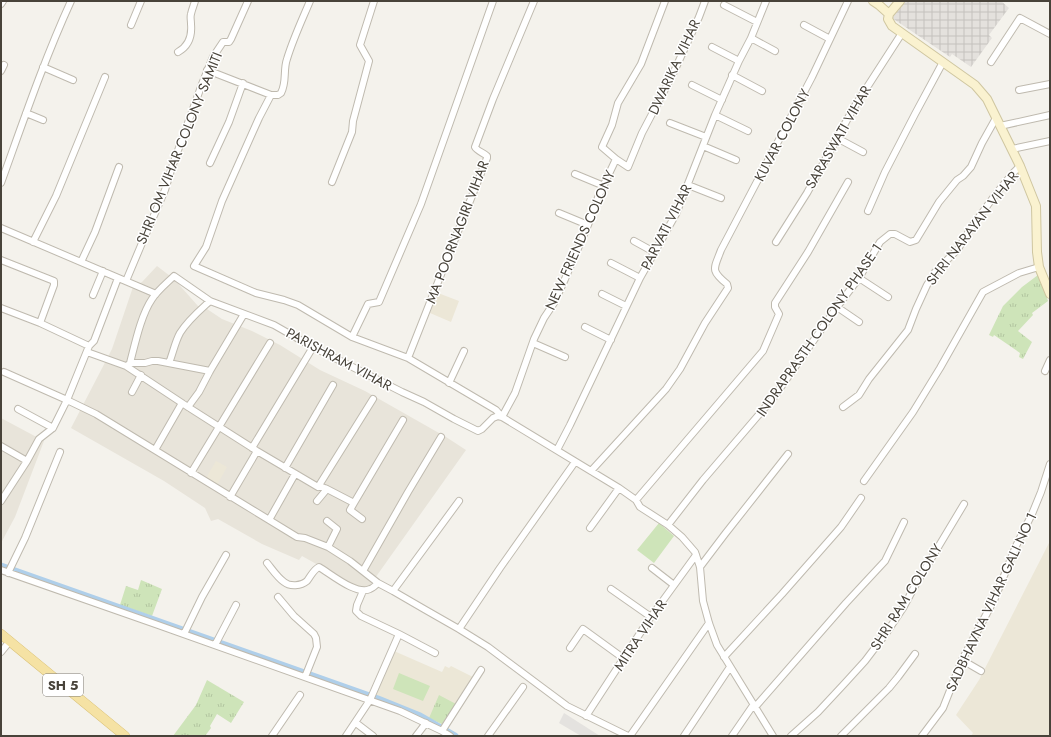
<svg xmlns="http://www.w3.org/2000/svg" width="1051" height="737" viewBox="0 0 1051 737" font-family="Jost,sans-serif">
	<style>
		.residential { fill: #e8e4da }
		.industrial { fill: url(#industrial-grid) }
		.education { fill: #ece7d7 }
		.grass { fill: url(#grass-tufts) }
		.park { fill: #cee4b9 }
		.parking { fill: #e4e2df }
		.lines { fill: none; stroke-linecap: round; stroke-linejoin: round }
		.canal { stroke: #afcfea; stroke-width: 7 }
		.street-casing { stroke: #bfbaaf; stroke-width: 8 }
		.secondary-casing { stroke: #cfc6a0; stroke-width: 10 }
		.primary-casing { stroke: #d9c075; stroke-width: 10 }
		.street { stroke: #fff; stroke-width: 6 }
		.secondary { stroke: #faf2d0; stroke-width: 8 }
		.primary { stroke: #f5e2a4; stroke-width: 9 }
		.labels { text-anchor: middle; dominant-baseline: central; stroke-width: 3; stroke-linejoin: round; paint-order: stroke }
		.shield { fill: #fff; stroke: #7f7b75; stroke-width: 1 }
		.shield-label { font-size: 13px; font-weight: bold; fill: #48433a }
		.street-label { font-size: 14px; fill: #48433a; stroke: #fff }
	</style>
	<defs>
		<pattern id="industrial-grid" width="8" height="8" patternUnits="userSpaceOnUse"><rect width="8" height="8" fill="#e4e1dd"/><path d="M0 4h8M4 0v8" fill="none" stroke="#c5c2be"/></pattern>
		<pattern id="grass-tufts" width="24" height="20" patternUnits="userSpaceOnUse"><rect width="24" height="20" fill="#cee4b9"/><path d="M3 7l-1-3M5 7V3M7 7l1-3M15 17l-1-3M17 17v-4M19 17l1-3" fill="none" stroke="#b2c5a0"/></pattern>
	</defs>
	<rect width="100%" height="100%" fill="#f4f2ec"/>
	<path class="residential" d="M157 266 174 279 198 306 207 309 222 319 252 331 280 345 320 370 365 391 446 437 466 450 368 588H359L336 575 302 556 299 560 262 544 218 519 211 521 205 508 164 481 71 428 112 349 133 287 142 282Z
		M1 418 44 441 15 517 1 543Z"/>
	<path class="industrial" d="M906 1H1001L1009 8 989 35 992 38 971 67 952 54 950 57 892 18Z"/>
	<path class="education" d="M438 293 459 301 451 322 430 313Z
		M216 461 227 467 217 485 206 478Z
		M1050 541V736H971L973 733 956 715 979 680Z
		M394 651 442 672 445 666 449 668 451 666 473 677 442 724 375 695Z"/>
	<path class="grass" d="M1038 275 1048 301 1032 313 1033 315 1018 331 1032 342 1023 359 1019 357 1020 353 994 335 993 337 989 335 1003 306 1022 287Z
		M141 580 162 589 152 616 120 605 126 586 138 590Z
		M207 680 244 702 231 723 217 714 210 726 211 728 205 736H173L196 705Z
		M439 695 456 704 442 724 429 718Z"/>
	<path class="park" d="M659 523 674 536 654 563 637 550Z
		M399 673 430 686 423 701 393 689Z"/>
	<path class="parking" d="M564 713 600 736H581L559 723Z"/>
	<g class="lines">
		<path class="canal" d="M1 566 378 699 420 716 455 736"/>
		<defs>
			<path id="street" d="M1 4 3 1
				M724 5 757 22
				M131 25 141 1
				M804 25 830 39
				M751 38 775 51
				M712 47 739 61
				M178 52C189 46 192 35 191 24 191 20 190 17 191 14 192 9 194 5 195 1
				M991 62 1020 18 1050 34
				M43 67 73 80
				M207 70 271 95H278L281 93C287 82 283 70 287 59 293 39 302 20 310 1
				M1 71 4 65
				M732 75 762 91
				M692 85 722 100
				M1019 90 1050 84
				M271 95 259 118 222 201 206 247 194 266 256 293 284 300 298 305 352 337 408 358 496 410 502 417 619 488 636 500 640 507 668 525 682 537 695 552 700 567 703 601 709 623 717 645 773 736
				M26 113 43 120
				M715 115 748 131
				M670 123 706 137
				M1000 126 1050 115
				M837 138 863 152
				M703 146 736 160
				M1012 149 1050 141
				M616 159 628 167 642 133 672 76 699 17 705 1
				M210 163 229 122 243 83
				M575 174 604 186
				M332 182 352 132 353 121 369 61 360 45 374 1
				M1 183C23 122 44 60 71 1
				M688 185 721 198
				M868 211 885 172 915 114 943 62
				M559 213 588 225
				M1 228 156 294
				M634 241 654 252
				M33 242 56 196 105 77
				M776 242 807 193 853 109 902 33
				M1 260 54 281V285L40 323
				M81 262 95 232 119 167
				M611 263 640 278
				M859 278 888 297
				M126 281 142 243 165 190 172 167 202 84 213 57 223 42H229L231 39 248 1
				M602 294 626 306
				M93 295 103 271
				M837 307 859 322
				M1 308 40 323 89 346 67 400 53 428 39 439 27 461 1 501
				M585 327 611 340
				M352 337 368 304 379 302 421 204 493 1
				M533 343 565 357
				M89 346 94 341 118 278
				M87 352 126 366 188 407 257 451 318 487H322L327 489 354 503
				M408 358 487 158V156C484 153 477 151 475 147L493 99 534 1
				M130 363C135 344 141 315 152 299 158 290 167 283 174 276L210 301 274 325 309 345 402 392 424 402 454 419 478 431 482 429 493 418 498 416 502 417
				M169 363C173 353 175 342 180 333 188 320 199 311 210 301
				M128 365 130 363H145L152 361H158L210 371
				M1045 371 1050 360
				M4 372 67 400 96 414 297 537 305 538 328 547 350 561 378 583 393 591 424 609 459 629 488 647 567 706 628 736
				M449 383 464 351
				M132 392 141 375
				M188 407 199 392 210 371 244 314
				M843 407 859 395 869 379 908 330 916 309 927 285 935 272 958 249 971 228 995 195 1013 173 1020 166
				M18 409 53 428
				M502 417 515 393 534 339 544 318 554 303 565 279 588 225 599 195 616 159 602 147 612 125 618 103 641 64 665 1
				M1 446 27 461
				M252 448 313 347
				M155 450 182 403
				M557 450 570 425 640 278 676 214 715 115 739 61 751 38 766 1
				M285 468 333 385
				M591 471 666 389 680 369 705 323 728 288 727 284C710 270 714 269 721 250L812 77 848 1
				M191 473 270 343
				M864 481 913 412 940 368 983 292 1019 273 1039 267
				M318 487 373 399
				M230 497 257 451
				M636 500 763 351 779 314 775 307V303L808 252 848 182
				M317 501 327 489
				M362 519 350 510 354 503 403 420
				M269 520 295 474
				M327 521 337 529 328 547
				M668 525 703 480 774 397 837 307 859 278 880 242 890 234H895L910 242 916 240 939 202 957 180 963 176 971 167 982 143 996 118
				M590 528 619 488
				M267 563C272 569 277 577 284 582 290 587 301 586 307 581 311 576 313 570 319 567 331 574 357 596 370 589 373 588 376 585 378 583
				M700 567 725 534 788 454
				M652 568 674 585
				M1 570 158 625 400 711 442 731 450 736
				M363 571 408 492 441 437
				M8 573 25 538 60 452
				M611 589 651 617
				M393 591 459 501
				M278 597 294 616 314 634 316 638 317 647 305 677
				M459 629 500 568 575 462
				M184 634 202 597 226 555
				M399 634 435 653
				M215 645 236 605
				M570 648 583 629 623 658
				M1 652 10 641
				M724 657 782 594 841 527 861 498
				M962 660 981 671
				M756 706 846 603 885 561 904 522
				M586 716 648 621 696 555
				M356 723 373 736
				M442 731 481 670
				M272 736 300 695
				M346 736 370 700 399 634 361 616 356 611 357 605 363 591
				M416 736 426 723
				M488 736 523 687
				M630 736 709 623
				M684 736 730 667
				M732 736 754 704
				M791 736 818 712 845 683 865 661 887 632 903 608 916 584 964 504
				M841 736 889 688 898 677 915 654
				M922 736 943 708 962 660 995 598 1016 546 1032 514 1041 492 1050 464"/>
			<path id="secondary" d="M873 1 879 5 889 14
				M900 1 889 14 888 19 892 26 975 85 987 99 1020 166 1036 206 1037 252 1039 267 1050 294"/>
			<path id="primary" d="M1 634 125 736"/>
		</defs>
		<use href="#street" class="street-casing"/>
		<use href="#secondary" class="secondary-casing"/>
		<use href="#primary" class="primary-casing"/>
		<use href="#street" class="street"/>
		<use href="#secondary" class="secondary"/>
		<use href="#primary" class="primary"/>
	</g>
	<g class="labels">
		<rect class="shield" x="43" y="674" width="40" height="22" rx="3"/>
		<g class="shield-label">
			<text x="63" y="685">SH 5</text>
		</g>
		<g class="street-label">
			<text transform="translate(674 67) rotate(-65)">DWARIKA VIHAR</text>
			<text transform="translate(782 135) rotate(-62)">KUVAR COLONY</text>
			<text transform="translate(838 137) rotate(-60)">SARASWATI VIHAR</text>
			<text transform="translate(179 148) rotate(-68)">SHRI OM VIHAR COLONY SAMITI</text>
			<text transform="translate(666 227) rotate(-63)">PARVATI VIHAR</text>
			<text transform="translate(972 228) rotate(-52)">SHRI NARAYAN VIHAR</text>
			<text transform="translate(457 232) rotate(-69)">MA POORNAGIRI VIHAR</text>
			<text transform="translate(580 240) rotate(-66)">NEW FRIENDS COLONY</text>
			<text transform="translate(819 330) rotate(-55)">INDRAPRASTH COLONY PHASE 1</text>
			<text transform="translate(339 359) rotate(28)">PARISHRAM VIHAR</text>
			<text transform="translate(906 597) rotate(-58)">SHRI RAM COLONY</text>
			<text transform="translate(991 602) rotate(-65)">SADBHAVNA VIHAR GALI NO 1</text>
			<text transform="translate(640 635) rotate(-56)">MITRA VIHAR</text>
		</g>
	</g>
	<rect width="1051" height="737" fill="none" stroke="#48433a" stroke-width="4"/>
</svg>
